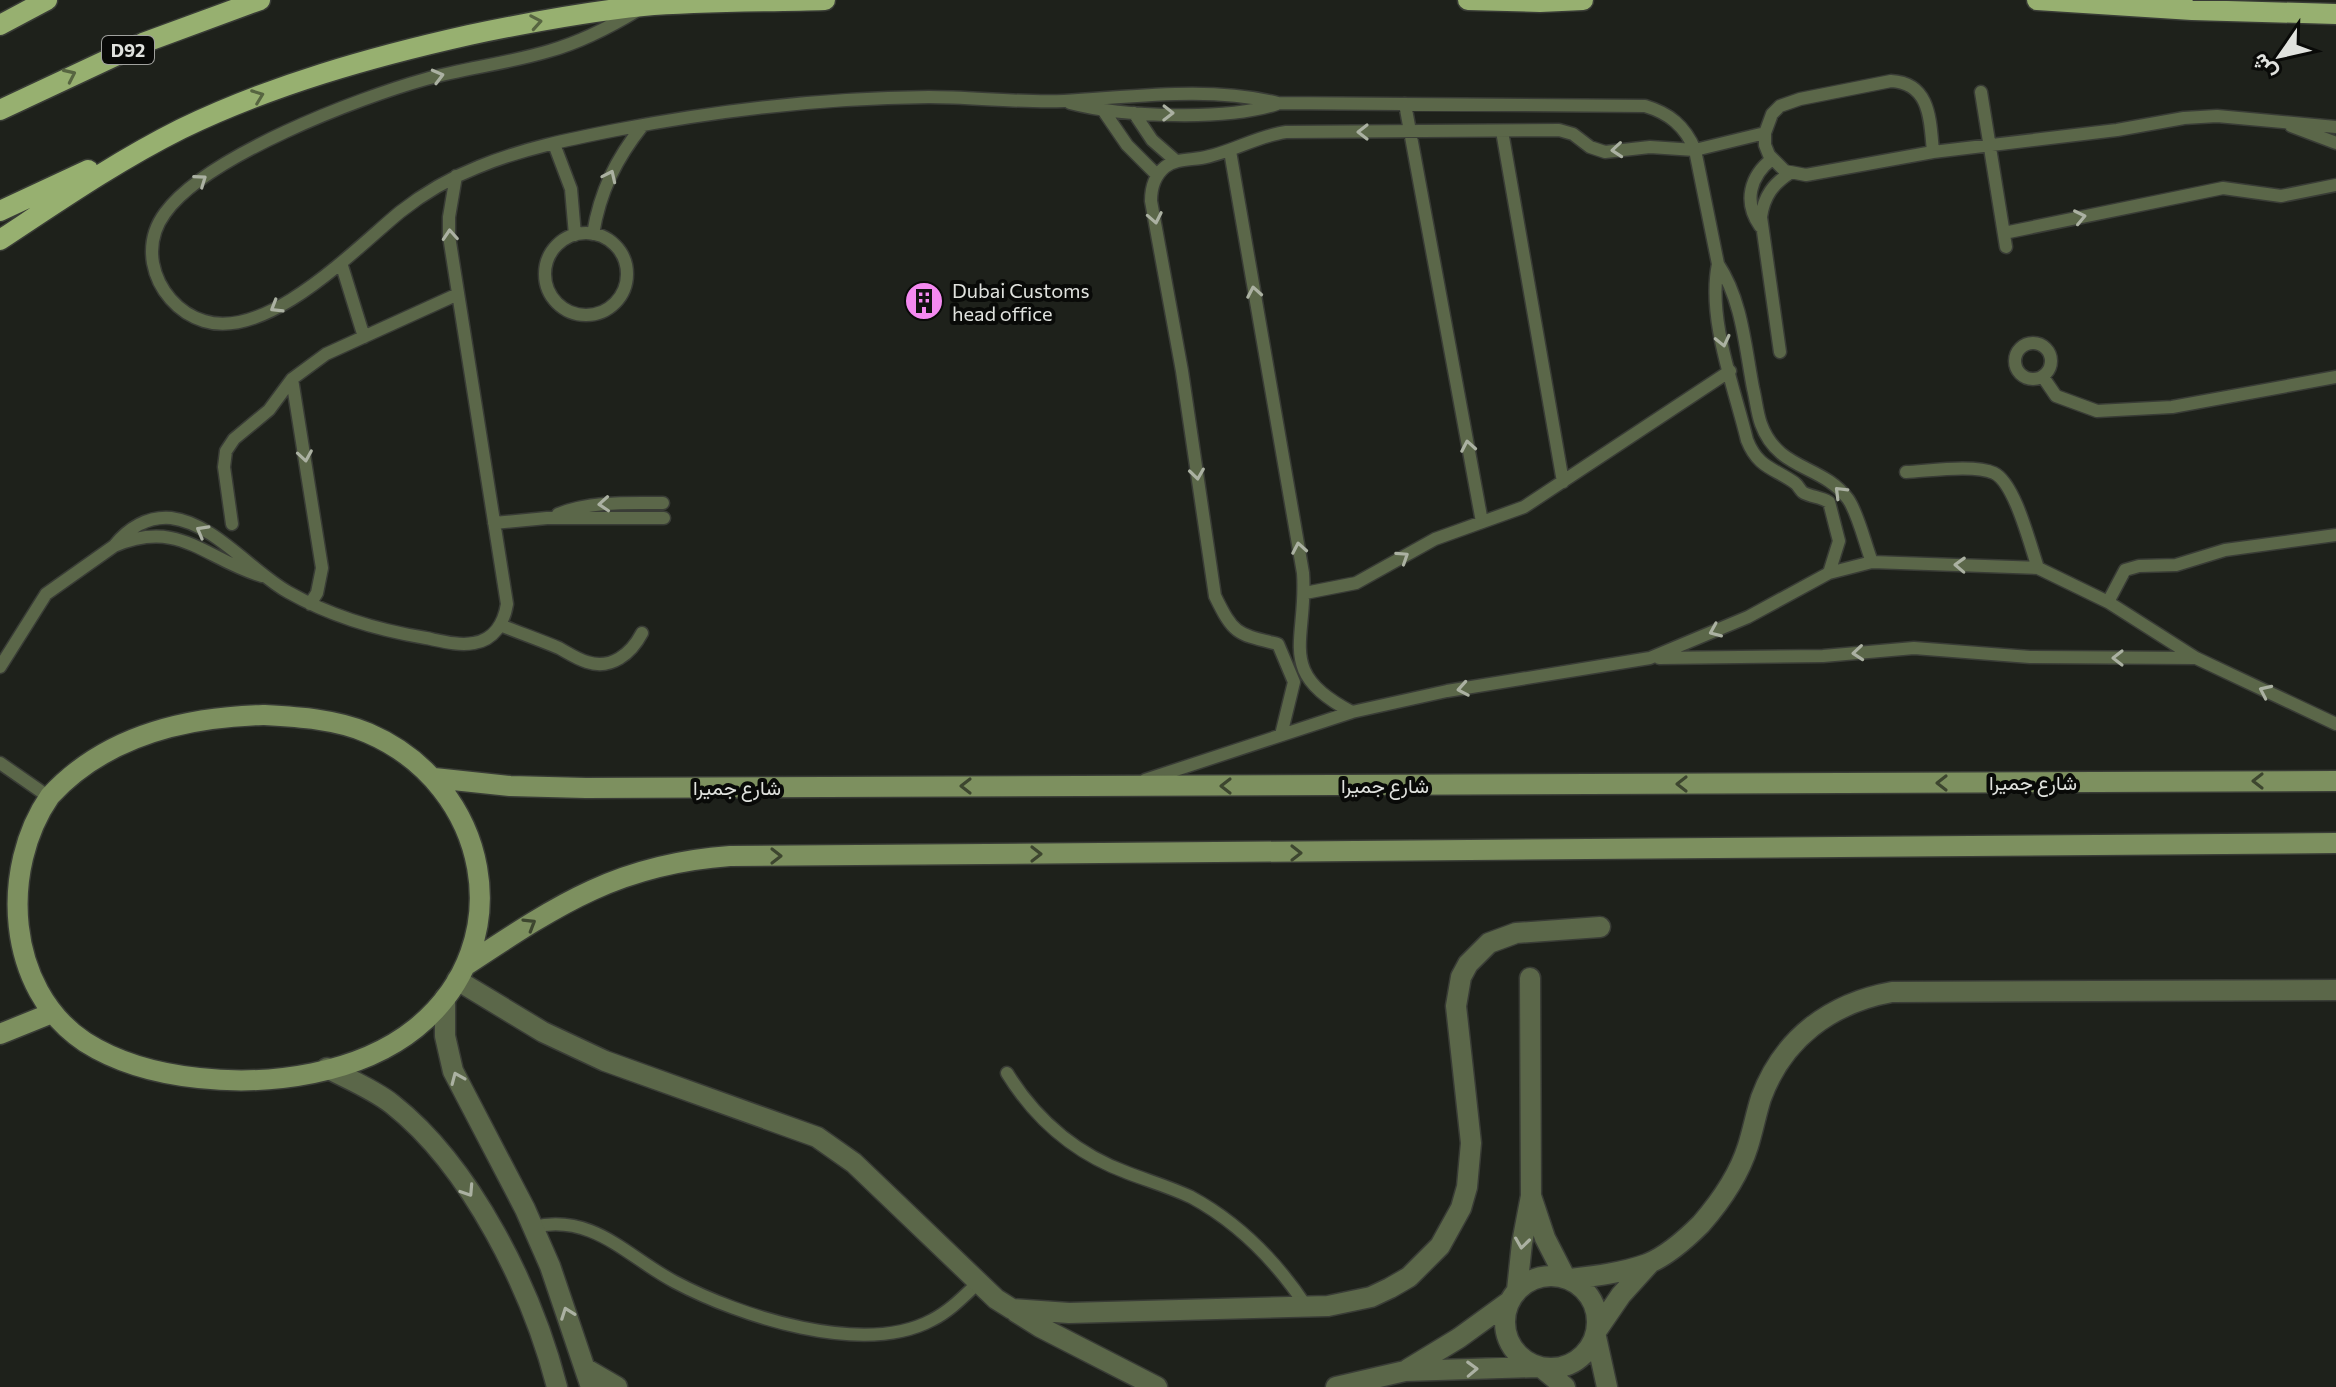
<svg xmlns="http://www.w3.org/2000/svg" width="2336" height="1387" viewBox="0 0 2336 1387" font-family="Commissioner,Vazirmatn,sans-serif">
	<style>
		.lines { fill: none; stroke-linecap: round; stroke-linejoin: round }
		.lane-casing { stroke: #393c36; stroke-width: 15 }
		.street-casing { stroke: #393c36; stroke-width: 23 }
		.secondary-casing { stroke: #393c36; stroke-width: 23 }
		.primary-casing { stroke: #393c36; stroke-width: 23 }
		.lane { stroke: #5b6749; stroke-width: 12 }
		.street { stroke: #5b6749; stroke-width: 20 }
		.secondary { stroke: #7d905f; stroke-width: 20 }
		.primary { stroke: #97b070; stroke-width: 20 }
		.oneway { stroke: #576541 }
		.oneway2 { stroke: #abb1a2 }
		.oneway3 { stroke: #3d462f }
		.labels { text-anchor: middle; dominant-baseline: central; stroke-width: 8; stroke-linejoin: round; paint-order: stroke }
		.shield { fill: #090a08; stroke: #a0a19e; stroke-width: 2 }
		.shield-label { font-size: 18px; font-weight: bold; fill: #e0e2de }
		.poi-label { font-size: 20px; fill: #e0e2de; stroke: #090a08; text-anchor: start }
		.street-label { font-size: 20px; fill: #e0e2de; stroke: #090a08 }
	</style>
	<rect width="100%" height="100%" fill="#1e211b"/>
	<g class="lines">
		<defs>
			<path id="lane" d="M638 10C610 27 581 42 549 51 509 63 467 68 426 79 358 98 206 156 165 213 154 228 150 245 153 263 158 290 178 313 204 321 267 341 355 249 400 212 424 193 450 178 478 167 521 149 570 139 616 130 719 110 824 98 929 97 973 97 1021 103 1064 101 1135 97 1208 86 1278 103L1645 106C1669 113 1685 126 1695 150L1718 264C1707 319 1734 386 1747 440 1758 468 1774 468 1795 483 1799 486 1800 491 1804 493 1812 497 1821 497 1829 502L1839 541 1829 573
				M1891 81C1931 83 1930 121 1933 152L1806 175 1785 171 1769 155 1765 145V133L1772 114 1780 106 1800 99Z
				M1981 92 2006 247
				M1070 103C1123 117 1226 121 1277 104
				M1405 104 1482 522
				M1103 110 1127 145 1157 175
				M1134 113 1152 140 1176 161
				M2291 126 2336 143
				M1502 131 1563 482
				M554 144 571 189 575 235
				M1230 151 1303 573C1308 641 1274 672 1352 712
				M1933 152 2117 130 2184 118 2217 116 2336 127
				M1760 226C1743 202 1750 176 1772 159
				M2004 233 2223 188 2281 196 2336 185
				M545 274a41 41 0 1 1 82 0a41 41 0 1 1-82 0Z
				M593 234C600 191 616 159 643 125
				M1718 264C1742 300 1745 346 1753 388 1756 400 1757 413 1761 424 1778 471 1822 464 1848 499 1858 513 1865 544 1872 562
				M342 266 364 337
				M2015 361a18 18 0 1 1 36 0a18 18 0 1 1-36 0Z
				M1780 352 1761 217C1764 196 1773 184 1790 173
				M2043 377 2056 396 2097 411 2172 407 2336 377
				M292 379 322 568 317 593 310 604
				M1906 472C1929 471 1974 464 1994 473 2015 483 2030 545 2038 568
				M558 514C592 501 627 503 663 503
				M494 523 547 518H664
				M232 524 224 467 226 451 234 439 269 410 292 379 326 354 458 294
				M114 546C128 528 148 516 171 518 214 523 252 572 288 592 332 617 377 630 426 638 441 641 459 646 474 643 494 640 504 623 507 604L449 236V217L456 176
				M1305 593 1356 583 1435 539 1524 507 1730 371
				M2108 602 2125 570 2139 566 2176 565 2225 550 2336 535
				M500 625C520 633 540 640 559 648 568 653 577 659 587 662 611 670 631 654 642 633
				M1659 658 1823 656 1914 648 2030 657 2196 658
				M0 667 46 594 114 546C180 518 204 559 262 576
				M1281 735 1294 682 1278 644C1237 634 1234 635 1215 596L1182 371 1151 201C1151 188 1154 176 1165 167 1175 159 1189 160 1201 158 1231 153 1256 136 1286 132L1559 130 1573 134 1590 147 1605 152 1650 147 1695 150 1765 133
				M0 763 49 797
				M1145 780 1352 712 1447 691 1650 658 1748 617 1829 573 1872 562 2038 568 2108 602 2196 658 2336 724
				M1007 1073C1036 1120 1076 1154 1128 1173 1149 1181 1170 1187 1191 1197 1239 1223 1276 1261 1306 1306
				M533 1227C593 1213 626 1256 675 1282 739 1316 863 1357 932 1320 950 1311 964 1296 979 1282"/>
			<path id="street" d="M457 980 543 1032 605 1061 817 1137 854 1163 996 1299 1012 1309 1069 1313 1328 1306 1371 1297 1390 1288 1409 1277 1440 1246 1461 1208 1467 1187 1471 1143 1456 1006 1461 977 1468 964 1489 943 1516 933 1600 927
				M445 998V1036L453 1071 525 1209 550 1266 591 1387
				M327 1068C348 1079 373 1089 392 1104 472 1167 532 1290 557 1387
				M1531 1196 1545 1238 1565 1277
				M1505 1322a46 46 0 1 1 92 0a46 46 0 1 1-92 0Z
				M1569 1279C1595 1276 1622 1273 1647 1264 1667 1256 1686 1239 1701 1224 1721 1201 1739 1175 1748 1146 1753 1130 1756 1114 1761 1098 1783 1038 1831 1003 1892 992L2336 990
				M1517 1290 1522 1243 1531 1196 1530 978
				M1016 1312 1040 1327 1157 1387
				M1597 1330 1621 1295 1650 1263
				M1596 1337 1607 1387
				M1542 1368 1565 1387
				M586 1369 617 1387
				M1408 1369 1459 1338 1510 1301
				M1336 1387 1405 1371 1538 1367"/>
			<path id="secondary" d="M263 715C298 717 336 719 368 733 489 785 522 942 416 1028 359 1074 270 1086 199 1078 160 1074 118 1063 85 1042 5 989 0 868 50 796 105 736 185 717 263 715Z
				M434 778 510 786 586 788 2336 781
				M465 966C556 906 617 864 730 856L2336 843
				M0 1034 52 1013"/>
			<path id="primary" d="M1468 0 1540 2 1583 0
				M2037 0 2192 10 2336 14
				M0 25 47 0
				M0 110 143 43 260 0
				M0 211 88 170
				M0 240C59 201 117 161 181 129 272 85 371 57 469 35 526 23 584 12 643 6 703 1 764 2 825 0"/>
		</defs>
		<use href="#lane" class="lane-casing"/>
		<use href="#street" class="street-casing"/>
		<use href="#secondary" class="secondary-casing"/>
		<use href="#primary" class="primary-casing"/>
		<use href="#lane" class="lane"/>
		<use href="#street" class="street"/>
		<use href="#secondary" class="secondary"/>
		<use href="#primary" class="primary"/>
	</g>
	<defs><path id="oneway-chevron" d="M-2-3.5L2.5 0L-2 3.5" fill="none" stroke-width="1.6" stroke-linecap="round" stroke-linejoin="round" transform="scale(2)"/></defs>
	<g class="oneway">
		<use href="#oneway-chevron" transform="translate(536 22) rotate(-10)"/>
		<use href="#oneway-chevron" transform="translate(70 75) rotate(-25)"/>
		<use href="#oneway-chevron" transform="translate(258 96) rotate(-21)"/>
	</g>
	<g class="oneway2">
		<use href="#oneway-chevron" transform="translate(438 76) rotate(-15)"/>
		<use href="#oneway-chevron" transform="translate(1168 113) rotate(1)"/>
		<use href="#oneway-chevron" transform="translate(1363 132) rotate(180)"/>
		<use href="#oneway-chevron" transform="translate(1617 150) rotate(175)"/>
		<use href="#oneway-chevron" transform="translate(610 176) rotate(-65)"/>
		<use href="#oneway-chevron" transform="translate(201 180) rotate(-35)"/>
		<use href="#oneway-chevron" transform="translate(2080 217) rotate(-12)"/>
		<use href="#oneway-chevron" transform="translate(1155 218) rotate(79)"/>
		<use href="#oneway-chevron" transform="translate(450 235) rotate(-94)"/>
		<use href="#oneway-chevron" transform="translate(1254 292) rotate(-100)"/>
		<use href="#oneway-chevron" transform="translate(276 307) rotate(149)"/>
		<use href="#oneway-chevron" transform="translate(1723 341) rotate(77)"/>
		<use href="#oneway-chevron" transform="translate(1468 446) rotate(-100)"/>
		<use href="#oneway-chevron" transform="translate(305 456) rotate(81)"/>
		<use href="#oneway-chevron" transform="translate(1197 474) rotate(82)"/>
		<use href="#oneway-chevron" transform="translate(1840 492) rotate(-135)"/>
		<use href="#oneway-chevron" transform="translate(604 504) rotate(176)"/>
		<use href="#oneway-chevron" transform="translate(202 531) rotate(-151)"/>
		<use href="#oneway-chevron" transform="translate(1299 548) rotate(-100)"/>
		<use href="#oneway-chevron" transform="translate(1403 557) rotate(-33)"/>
		<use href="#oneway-chevron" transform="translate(1960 565) rotate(-178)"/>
		<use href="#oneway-chevron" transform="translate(1715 631) rotate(157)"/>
		<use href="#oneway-chevron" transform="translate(1858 653) rotate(175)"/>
		<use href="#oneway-chevron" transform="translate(2118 658) rotate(180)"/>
		<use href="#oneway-chevron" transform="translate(1463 689) rotate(170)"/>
		<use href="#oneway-chevron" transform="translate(2265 691) rotate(-155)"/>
		<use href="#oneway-chevron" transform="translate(457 1078) rotate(-113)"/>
		<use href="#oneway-chevron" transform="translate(468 1191) rotate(57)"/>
		<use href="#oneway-chevron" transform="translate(1522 1243) rotate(98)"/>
		<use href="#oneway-chevron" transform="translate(567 1313) rotate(-110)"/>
		<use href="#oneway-chevron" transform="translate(1472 1369) rotate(-2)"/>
	</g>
	<g class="oneway3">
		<use href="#oneway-chevron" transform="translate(2258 781) rotate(180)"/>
		<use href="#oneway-chevron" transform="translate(1942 783) rotate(180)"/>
		<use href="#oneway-chevron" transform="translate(1682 784) rotate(180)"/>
		<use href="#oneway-chevron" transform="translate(966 786) rotate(180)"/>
		<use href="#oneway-chevron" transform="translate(1226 786) rotate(180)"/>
		<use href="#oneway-chevron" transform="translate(1296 853)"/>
		<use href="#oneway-chevron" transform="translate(1036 854)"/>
		<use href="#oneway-chevron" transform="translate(776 856)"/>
		<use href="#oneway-chevron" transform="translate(530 924) rotate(-31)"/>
	</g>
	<defs>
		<symbol id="building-disc" viewBox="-11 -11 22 22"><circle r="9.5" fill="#f489f0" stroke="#090a08"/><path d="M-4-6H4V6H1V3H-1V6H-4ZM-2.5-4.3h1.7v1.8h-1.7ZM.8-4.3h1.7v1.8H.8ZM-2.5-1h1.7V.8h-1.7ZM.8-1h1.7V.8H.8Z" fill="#111"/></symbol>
	</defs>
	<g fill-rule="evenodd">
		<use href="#building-disc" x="902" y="279" width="44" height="44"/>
	</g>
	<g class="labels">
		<rect class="shield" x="102" y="36" width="52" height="28" rx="6"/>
		<g class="shield-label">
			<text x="128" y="50">D92</text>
		</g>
		<g class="poi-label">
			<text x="952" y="290">Dubai Customs<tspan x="952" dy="23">head office</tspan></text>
		</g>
		<g class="street-label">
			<text x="2033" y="782">شارع جميرا</text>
			<text x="1385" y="785">شارع جميرا</text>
			<text x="737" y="787">شارع جميرا</text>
		</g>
	</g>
	<g transform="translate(2280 56) rotate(236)" stroke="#090a08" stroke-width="6" paint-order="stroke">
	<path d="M0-6L14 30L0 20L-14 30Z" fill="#e0e2de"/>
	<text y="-12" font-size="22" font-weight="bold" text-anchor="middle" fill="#e0e2de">ش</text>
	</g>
</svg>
